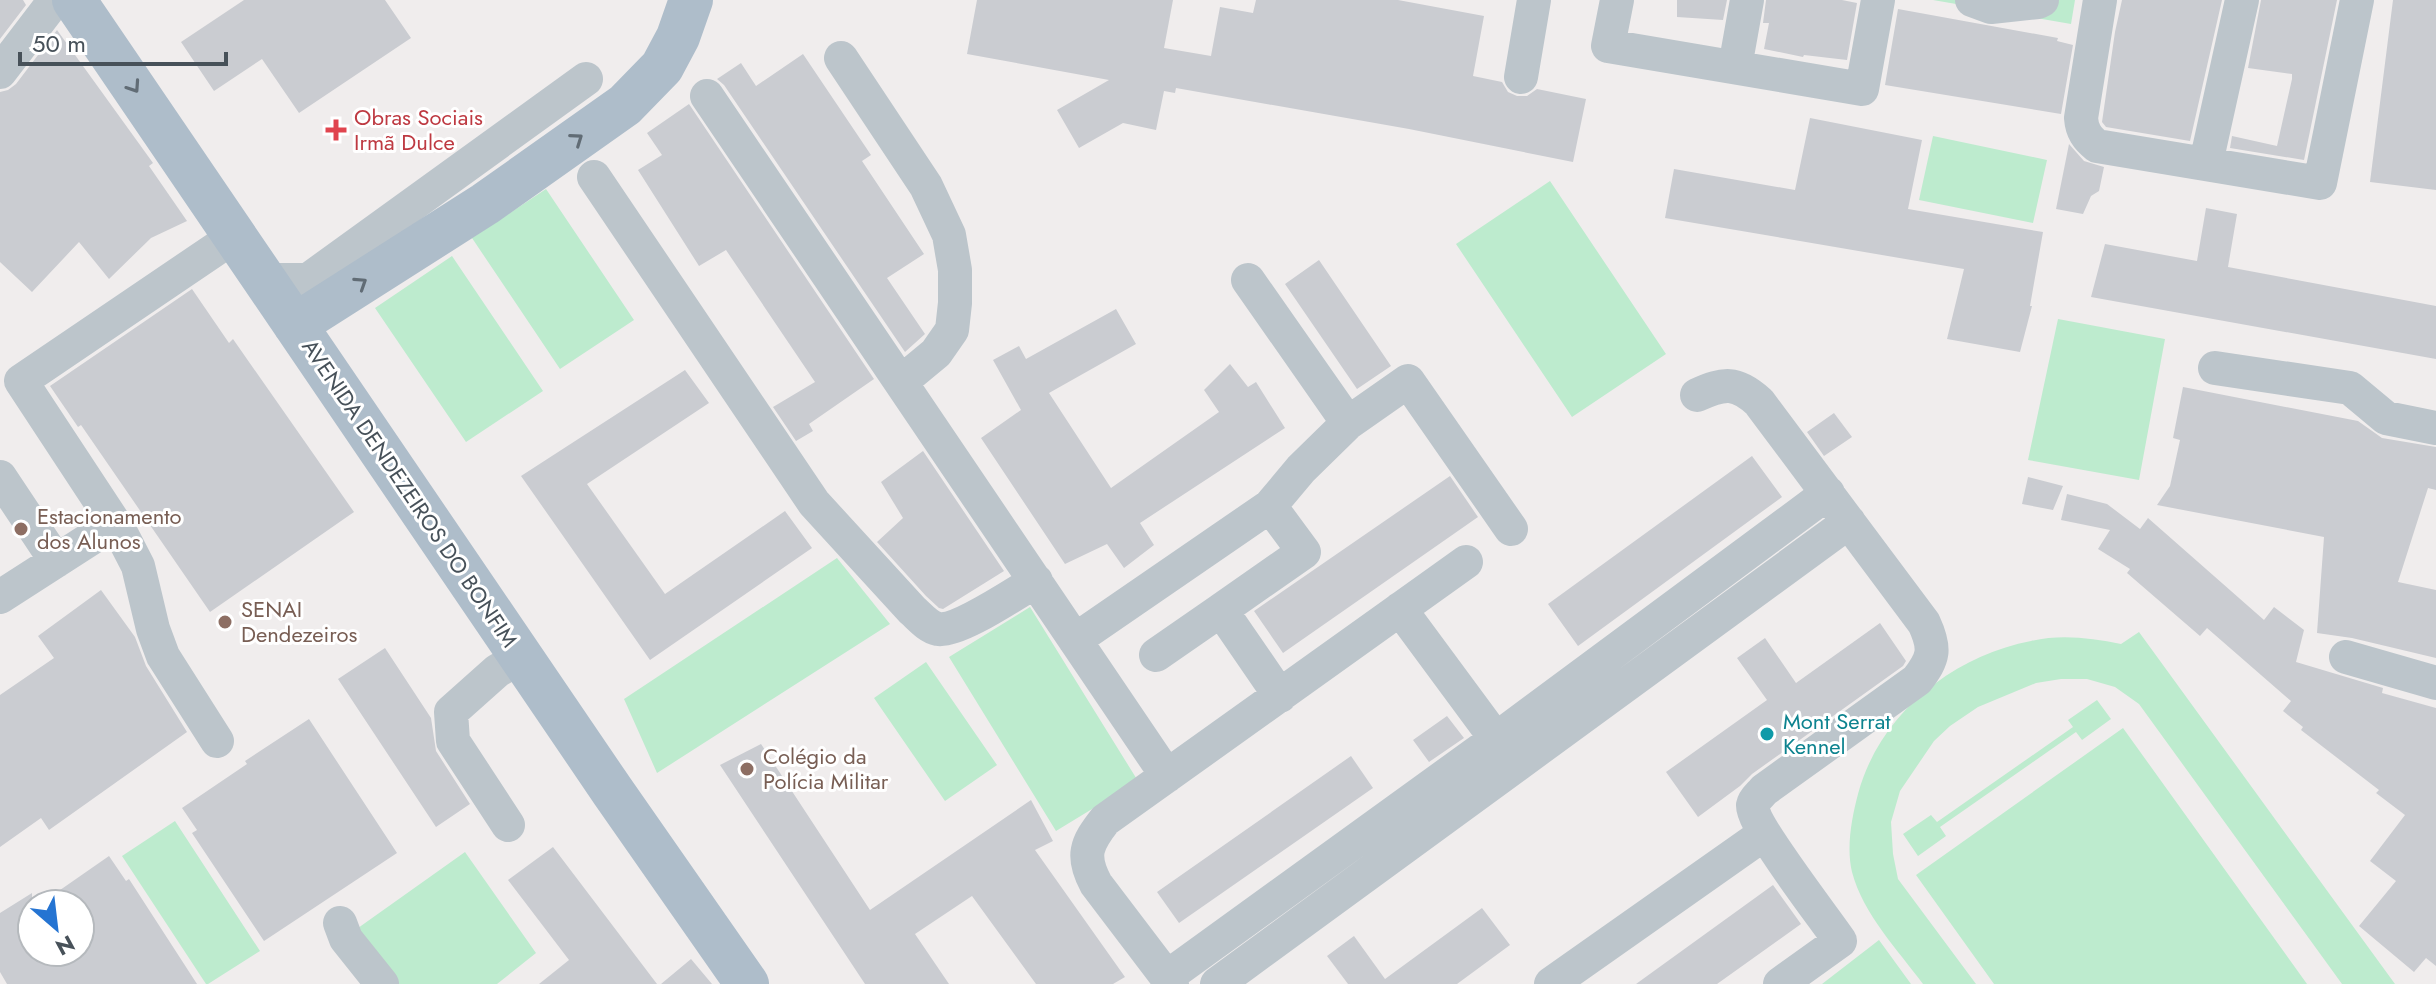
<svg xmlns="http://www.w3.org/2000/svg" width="2436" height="984" viewBox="0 0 2436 984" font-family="Jost,sans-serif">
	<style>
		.green { fill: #bdebce }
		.building { fill: #caccd1 }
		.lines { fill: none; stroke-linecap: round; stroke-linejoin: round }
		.minor { stroke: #bcc5cb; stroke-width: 34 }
		.major { stroke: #aebdca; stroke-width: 44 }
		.oneway { stroke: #616c75 }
		.health-dot { fill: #e0444e; stroke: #fff; stroke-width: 3 }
		.education-dot { fill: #8d6e63; stroke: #fff; stroke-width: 3 }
		.culture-dot { fill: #0f9aa8; stroke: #fff; stroke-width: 3 }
		.labels { text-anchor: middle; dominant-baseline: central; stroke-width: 6; stroke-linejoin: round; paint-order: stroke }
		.health-label { font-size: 22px; fill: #be3a42; stroke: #fff; text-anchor: start }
		.street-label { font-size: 22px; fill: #475159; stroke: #fff }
		.education-label { font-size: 22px; fill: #785e54; stroke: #fff; text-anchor: start }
		.culture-label { font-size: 22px; fill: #0d838f; stroke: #fff; text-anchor: start }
	</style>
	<rect width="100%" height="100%" fill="#f0eded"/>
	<path class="green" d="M1933 0H2075L2071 24Z
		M1933 136 2047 160 2033 223 1919 200Z
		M1550 181 1666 354 1572 417 1456 244Z
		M546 189 634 320 560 369 472 238Z
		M452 256 543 391 466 442 375 308Z
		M2058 319 2165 339 2139 480 2028 460Z
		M837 558 890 624 657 773 624 699Z
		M1030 607 1138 781 1056 831 949 657Z
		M2139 632 2395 984H2342L2139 704 2115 687 2087 679H2061L2036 683 1978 707 1950 726 1934 741 1900 791 1891 822 1893 854 1898 879 1976 984H1923C1898 950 1863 914 1852 872 1846 847 1852 817 1858 794 1879 715 1952 656 2031 641 2061 634 2091 638 2121 644Z
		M926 662 997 765 945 801 874 698Z
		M2097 700 2111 719 2082 740 2076 732 1940 827 1946 836 1918 856 1903 834 1931 815 1937 822 2073 727 2068 720Z
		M2123 728 2307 984H1994L1916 875Z
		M175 821 260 951 208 984H206L122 856Z
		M465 852 536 953 497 984H392L351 933Z
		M1879 940 1911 984H1822Z"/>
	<path class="building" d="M0 0H23L26 5 0 39Z
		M244 0H385L411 38 299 113 262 59 214 91 181 42Z
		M977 0H1173L1164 48 1211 56 1220 7 1253 13 1256 0H1398L1484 16 1473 76 1502 82 1508 92 1517 96H1527L1537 89 1586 99 1573 162 1409 129 1176 88 1175 93 1164 91 1156 130 1123 123 1079 148 1057 110 1109 80 967 54Z
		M1677 0H1727L1723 20 1677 17Z
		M1766 0H1842L1857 3 1847 60 1804 55 1803 57 1764 49 1769 23H1763Z
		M2122 0H2222L2190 141 2106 127 2102 122 2115 32Z
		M2261 0H2337L2304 160 2230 148 2232 136 2277 146 2292 79V74L2248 68Z
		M2393 0H2436V190L2370 182Z
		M1898 9 2058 38 2057 41 2073 45 2061 114 1885 85Z
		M57 30 153 163 149 166 187 221 151 238 109 279 79 242 32 292 0 262V92L8 90 16 84Z
		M803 54 871 155 862 161 924 254 887 278 925 334 905 352 724 85 717 79 741 63 756 86Z
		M689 104 874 379 809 424 813 431 796 441 773 407 815 382 726 250 699 266 638 170 662 155 647 133Z
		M1810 118 1922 140 1908 209 2043 232 2030 306H2032L2020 352 1947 339 1964 269 1665 218 1674 169 1795 190Z
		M2069 144 2084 161 2104 167 2099 191 2091 196 2083 214 2056 209Z
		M2206 208 2237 214 2228 267 2436 306V359L2091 297 2105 244 2197 261Z
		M1319 260 1391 366 1357 389 1285 284Z
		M192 289 229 343 233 339 354 512 210 612 81 425 78 427 50 386Z
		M1116 309 1136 344 1049 393 1111 488 1219 412 1204 390 1230 364 1248 387 1256 382 1285 428 1140 523 1154 545 1124 568 1107 544 1065 564 981 438 1021 410 993 360 1019 346 1026 359Z
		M685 370 709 403 587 484 665 594 785 511 812 548 650 660 521 476Z
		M2183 387 2358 421 2382 438 2436 447V490L2428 488 2398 582 2436 590V658L2352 638 2317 633 2324 537 2157 505 2170 486 2180 440 2173 438Z
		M1834 413 1852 437 1824 456 1807 432Z
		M923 451 1004 571 943 609 939 608 926 596 877 542 903 518 881 482Z
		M1752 456 1782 497 1578 646 1548 604Z
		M1450 476 1478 517 1283 653 1254 611Z
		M2028 477 2063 486 2053 510 2022 504Z
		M2067 494 2107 504 2140 529 2148 518 2264 620 2274 607 2304 630 2296 662 2383 688 2382 693 2436 708V966L2426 958 2414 972 2359 926 2396 881 2370 861 2405 815 2376 793 2379 790 2301 730 2303 727 2283 711 2291 701 2207 628 2200 636 2127 573 2130 569 2098 549 2110 530 2061 520Z
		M101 590 135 637 146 666 187 732 49 830 41 818 0 847V695L54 658 38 636Z
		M1880 623 1906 661 1903 666 1752 774 1740 786 1698 817 1666 772 1767 700 1737 658 1765 638 1796 683Z
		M385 648 431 718 436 751 470 804 436 827 338 679Z
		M1447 716 1464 738 1429 762 1413 740Z
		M309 719 397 853 264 941 192 833 197 830 182 808 247 764 245 761Z
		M761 744 870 910 1031 800 1053 841 1035 850 1125 977 1113 984H1036L972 896 915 934 949 984H865L720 765Z
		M1351 756 1373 788 1179 923 1157 892Z
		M553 847 657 984H539L569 960 508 880Z
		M109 856 126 881 129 879 197 984H7L0 972V913L32 893V952H80V904H40Z
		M1773 885 1801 924 1717 984H1636Z
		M1482 908 1510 945 1457 984H1348L1327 956 1354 936 1385 979Z
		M691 959 712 984H661Z"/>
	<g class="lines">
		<path class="minor" d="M1617 0 1608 46 1862 89 1878 0
			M1972 0 1991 7 2038 2 2042 0
			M2100 0 2081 118C2082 131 2087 138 2097 146L2320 183 2357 0
			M841 58 926 186 949 235 955 270V303L952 330 936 353 901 382
			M1735 67 1747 0
			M0 72 55 0
			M1521 77 1534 0
			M707 96 1167 776
			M2206 163 2242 0
			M594 177 814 503 912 610C920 617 928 627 938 629 959 632 1015 593 1036 581
			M265 280H308L586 79
			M1248 280 1348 423
			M2215 368 2350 388 2386 418 2436 428
			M1697 395C1724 383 1736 381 1759 402L1924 623C1936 649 1934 658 1917 680L1764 790C1760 795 1754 799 1753 805 1751 824 1826 920 1840 941L1780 984
			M0 477 56 561
			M1270 506 1304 552 1221 610 1280 696
			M0 597 115 523
			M1400 609 1496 739
			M1075 640 1270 506 1301 469 1348 423 1408 381 1511 529
			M1156 655 1221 610
			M2346 657 2436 683
			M217 741 163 656 153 629 138 566 121 533 21 381 235 236
			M508 825 453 741 451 712 497 671 521 657
			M340 923 346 939 382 984
			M1167 977 1496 739 1828 493
			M1172 984 1096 884C1081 856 1086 844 1105 820L1466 562
			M1217 984 1849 522
			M1551 984 1764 834"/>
		<path class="major" d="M74 0 613 792 747 984
			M295 325 485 204 625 105 662 67 678 37 691 0"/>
	</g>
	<defs><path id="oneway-chevron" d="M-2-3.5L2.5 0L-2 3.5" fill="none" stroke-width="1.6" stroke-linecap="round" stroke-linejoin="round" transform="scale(2)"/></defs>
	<g class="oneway">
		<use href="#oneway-chevron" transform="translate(134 87) rotate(56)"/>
		<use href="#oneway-chevron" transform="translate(577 139) rotate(-35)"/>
		<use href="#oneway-chevron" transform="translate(361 283) rotate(-33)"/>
	</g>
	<path class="health-dot" d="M332 118h8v8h8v8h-8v8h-8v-8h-8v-8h8z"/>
	<g class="education-dot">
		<circle cx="21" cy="529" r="8"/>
		<circle cx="225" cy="622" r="8"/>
		<circle cx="747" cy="769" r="8"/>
	</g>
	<circle class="culture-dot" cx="1767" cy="734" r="8"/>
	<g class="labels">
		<g class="health-label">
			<text x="354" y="117">Obras Sociais<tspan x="354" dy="25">Irmã Dulce</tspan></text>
		</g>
		<g class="street-label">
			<text transform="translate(410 493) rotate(56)">AVENIDA DENDEZEIROS DO BONFIM</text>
		</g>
		<g class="education-label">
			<text x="37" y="516">Estacionamento<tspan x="37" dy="25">dos Alunos</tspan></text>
			<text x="241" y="609">SENAI<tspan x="241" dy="25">Dendezeiros</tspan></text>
			<text x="763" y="756">Colégio da<tspan x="763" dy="25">Polícia Militar</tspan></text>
		</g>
		<g class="culture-label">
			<text x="1783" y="721">Mont Serrat<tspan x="1783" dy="25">Kennel</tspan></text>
		</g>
	</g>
	<g transform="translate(56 928) rotate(152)"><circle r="38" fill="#ffffff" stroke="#b5b9bd" stroke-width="2"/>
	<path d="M0-6L14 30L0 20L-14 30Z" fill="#2574d2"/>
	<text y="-12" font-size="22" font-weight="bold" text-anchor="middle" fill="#475159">N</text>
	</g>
	<path d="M20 52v12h206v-12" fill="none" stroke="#475159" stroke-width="4"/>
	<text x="32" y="52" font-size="24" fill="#475159" stroke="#ffffff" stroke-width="6" paint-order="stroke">50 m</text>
</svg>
